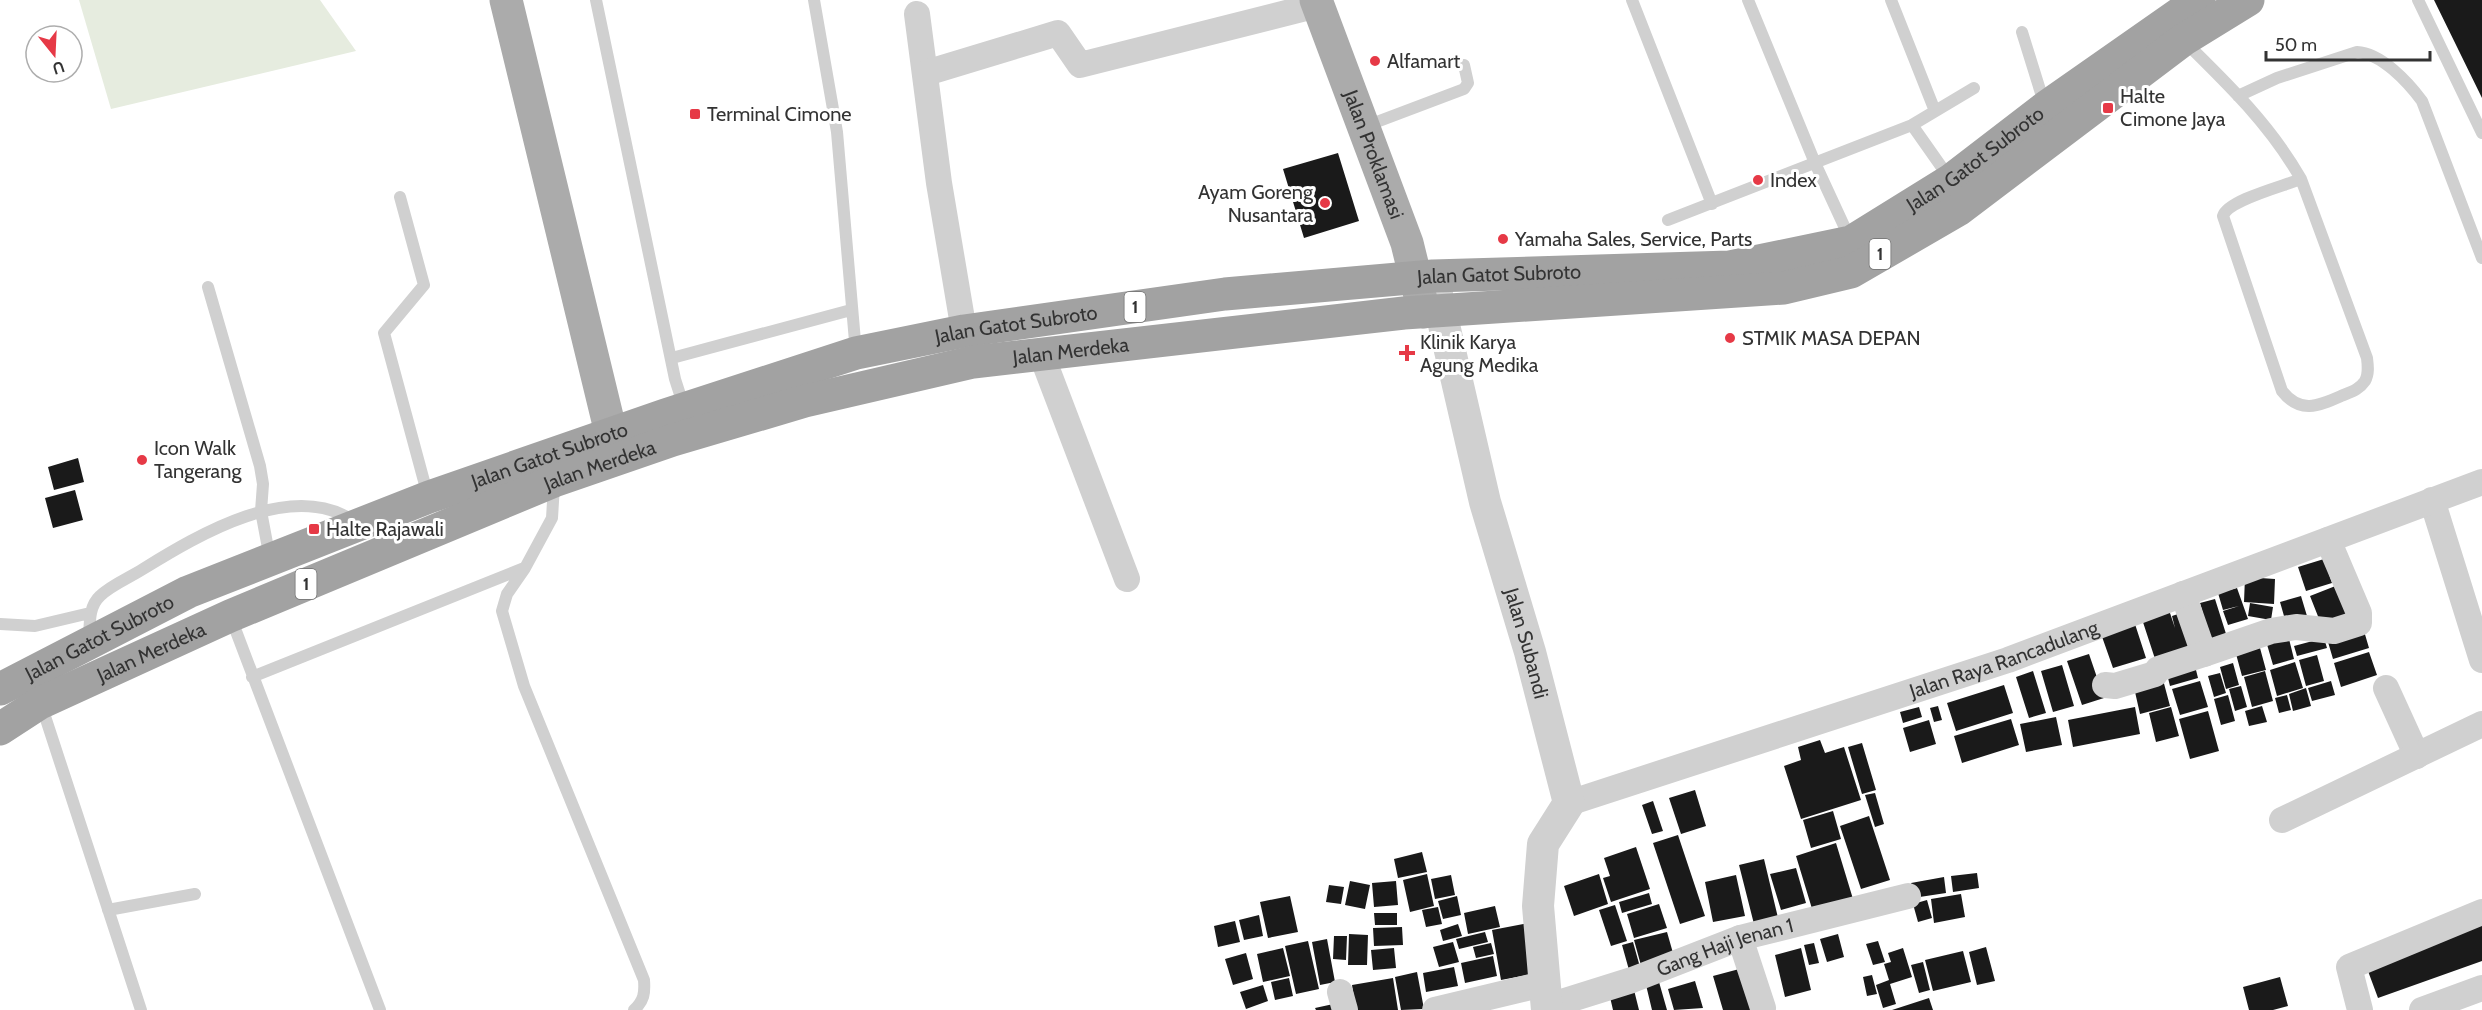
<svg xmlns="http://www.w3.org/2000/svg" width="2482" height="1010" viewBox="0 0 2482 1010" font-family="Cabin,sans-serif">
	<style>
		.green { fill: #e6ecdf }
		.building { fill: #1a1a1a }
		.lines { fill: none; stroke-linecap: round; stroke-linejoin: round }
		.service { stroke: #d0d0d0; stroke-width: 12 }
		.minor { stroke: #d0d0d0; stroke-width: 26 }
		.tertiary { stroke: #d0d0d0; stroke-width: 32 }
		.primary { stroke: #ababab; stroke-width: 33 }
		.trunk { stroke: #a2a2a2; stroke-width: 33 }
		.poi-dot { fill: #e63946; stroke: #fff; stroke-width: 2 }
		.labels { text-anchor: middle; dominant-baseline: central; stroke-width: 6; stroke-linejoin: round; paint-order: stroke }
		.shield { fill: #fff; stroke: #707070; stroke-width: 1.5 }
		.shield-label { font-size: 18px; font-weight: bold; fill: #333 }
		.poi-label { font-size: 20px; fill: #333; stroke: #fff; text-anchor: start }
		.street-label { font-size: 20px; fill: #333; stroke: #fff }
	</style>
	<rect width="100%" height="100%" fill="#fff"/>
	<path class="green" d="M79 0H320L356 51 111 109Z"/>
	<path class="building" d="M2434 0H2482V98Z
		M1338 153 1359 221 1304 238 1283 169Z
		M78 458 84 482 54 490 48 467Z
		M75 490 83 520 53 528 45 498Z
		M2324 559 2332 583 2306 591 2298 567Z
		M2245 577 2275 579 2274 604 2244 602Z
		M2338 585 2351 618 2323 629 2310 596Z
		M2237 588 2248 619 2228 625 2223 611 2239 606 2223 610 2218 593Z
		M2301 596 2307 616 2286 623 2280 602Z
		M2215 599 2227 637 2211 642 2200 603Z
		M2250 603 2273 607 2271 620 2248 616Z
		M2167 604 2175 628 2172 616 2187 611 2198 646 2157 665 2140 613Z
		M2134 621 2146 658 2113 668 2100 631Z
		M2364 631 2369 648 2333 659 2328 642Z
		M2288 635 2294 659 2273 665 2266 641Z
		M2324 638 2327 648 2297 656 2294 646Z
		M2260 648 2266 670 2242 676 2236 654Z
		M2369 652 2377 675 2341 687 2334 663Z
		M2089 654 2104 698 2082 705 2067 661Z
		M2317 655 2324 681 2306 686 2299 660Z
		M2194 662 2198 678 2170 686 2166 670Z
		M2295 662 2303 688 2277 696 2270 670Z
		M2233 663 2239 685 2226 689 2220 667Z
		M2062 665 2074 706 2053 712 2041 671Z
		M2033 671 2046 713 2029 718 2016 677Z
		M2265 671 2273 701 2252 707 2244 677Z
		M2220 673 2226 693 2214 697 2208 676Z
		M2162 676 2170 706 2140 714 2133 683Z
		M2200 681 2208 707 2180 715 2172 689Z
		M2331 681 2335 695 2312 701 2308 688Z
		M2004 685 2013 713 1956 731 1947 703Z
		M2241 686 2247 707 2235 711 2229 689Z
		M2306 688 2311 706 2293 711 2289 694Z
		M2228 695 2235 721 2221 725 2214 699Z
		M2287 695 2291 710 2279 713 2275 698Z
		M1938 706 1942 720 1934 722 1930 708Z
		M2262 706 2267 722 2249 726 2245 711Z
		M1919 707 1922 717 1903 723 1900 712Z
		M2135 707 2140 734 2073 747 2068 720Z
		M2171 707 2179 736 2156 742 2149 713Z
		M2208 711 2219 751 2190 759 2179 719Z
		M2056 717 2062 745 2026 752 2020 724Z
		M2011 719 2019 745 1962 763 1954 736Z
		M1929 720 1936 744 1910 752 1903 728Z
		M1820 740 1825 753 1844 747 1861 800 1801 819 1784 766 1801 760 1798 747Z
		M1862 743 1876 790 1862 794 1848 747Z
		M1695 790 1706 826 1681 834 1669 798Z
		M1875 793 1884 824 1875 827 1865 795Z
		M1653 801 1663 831 1652 834 1642 805Z
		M1833 811 1841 839 1811 848 1803 820Z
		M1869 816 1890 880 1861 889 1840 826Z
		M1678 835 1705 916 1680 924 1653 843Z
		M1836 843 1853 899 1813 912 1796 856Z
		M1636 847 1650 889 1611 902 1603 878 1610 876 1604 858Z
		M1422 852 1427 872 1398 878 1394 859Z
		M1764 859 1779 922 1755 928 1739 865Z
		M1796 868 1806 903 1781 910 1770 874Z
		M1977 873 1979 888 1953 892 1951 876Z
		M1427 874 1434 906 1410 912 1403 880Z
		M1599 874 1608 904 1574 916 1564 886Z
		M1451 875 1455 895 1435 899 1431 879Z
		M1736 875 1745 916 1713 922 1705 882Z
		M1944 877 1946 893 1913 898 1911 883Z
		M1350 881 1370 885 1365 909 1345 905Z
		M1396 881 1398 905 1374 907 1372 883Z
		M1329 885 1344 887 1341 904 1326 902Z
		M1649 893 1652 904 1622 913 1619 902Z
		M1961 894 1965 917 1934 923 1931 899Z
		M1290 896 1298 932 1268 938 1260 902Z
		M1457 896 1461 915 1443 919 1438 901Z
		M1927 900 1932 918 1918 922 1913 904Z
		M1659 904 1667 928 1634 938 1627 914Z
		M1615 905 1627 941 1611 946 1599 910Z
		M1495 906 1500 927 1468 934 1464 913Z
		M1438 907 1442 924 1426 927 1422 910Z
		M1374 913H1397V925H1375Z
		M1259 915 1263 936 1244 940 1239 920Z
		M1235 921 1240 942 1218 947 1214 926Z
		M2482 921V961L2378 998 2365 963Z
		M1529 923 1538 973 1501 980 1492 930Z
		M1458 924 1462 936 1443 941 1440 930Z
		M1402 927 1403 945 1374 946 1373 928Z
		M1485 932 1488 942 1459 949 1456 939Z
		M1667 932 1675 960 1642 969 1634 940Z
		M1349 934 1368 935 1367 965H1348Z
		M1838 934 1844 957 1827 962 1820 939Z
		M1334 936H1347L1346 960 1333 959Z
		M1327 939 1335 982 1320 985 1312 942Z
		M1308 941 1319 989 1296 994 1285 946Z
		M1878 941 1885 962 1873 965 1866 944Z
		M1453 942 1459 962 1439 967 1433 947Z
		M1633 942 1640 967 1629 970 1622 945Z
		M1491 943 1494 954 1476 958 1473 947Z
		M1814 943 1819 963 1809 965 1804 945Z
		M1986 947 1995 981 1977 985 1969 952Z
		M1283 948 1290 976 1263 982 1257 954Z
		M1394 948 1396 968 1373 970 1371 950Z
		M1801 948 1811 990 1785 997 1775 955Z
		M1903 948 1912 977 1890 984 1896 1004 1883 1008 1876 985 1889 980 1884 964 1891 962 1888 953Z
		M1963 951 1971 982 1933 991 1925 960Z
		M1246 953 1253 979 1233 985 1225 959Z
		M1493 956 1497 976 1465 983 1461 963Z
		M1923 962 1930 990 1919 993 1911 965Z
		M1454 967 1458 986 1426 992 1423 973Z
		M1743 968 1754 1010H1723L1713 976Z
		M1417 972 1424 1009 1401 1010 1395 977Z
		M1872 975 1877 994 1867 996 1863 977Z
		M2280 977 2288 1006 2273 1010H2249L2243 987Z
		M1289 978 1293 996 1275 1000 1271 982Z
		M1393 978 1398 1010H1356L1352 985Z
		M1695 981 1703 1008 1674 1010 1668 989Z
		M1659 982 1667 1010H1652L1646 985Z
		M1263 985 1268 1001 1246 1009 1240 992Z
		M1634 990 1639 1010H1613L1610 997Z
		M1929 998 1933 1010H1892Z
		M1338 1003 1340 1010H1316L1315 1008Z"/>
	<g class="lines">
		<path class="service" d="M596 0 675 379 684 407
			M814 0 837 132 856 353
			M1632 0 1712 204
			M1748 0 1815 163 1851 241
			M1891 0 1935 111
			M2418 0 2482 133
			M2022 32 2045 106
			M2184 41C2228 84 2271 126 2301 179
			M2238 96 2277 78 2357 52C2381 53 2408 82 2422 101L2482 258
			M1912 125 1950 179
			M1366 126 1464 89 1468 83 1464 65
			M2301 179 2367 358C2368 366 2369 374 2365 381 2359 390 2350 392 2341 396 2318 406 2300 414 2282 391L2223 216C2228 200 2284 186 2301 179Z
			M400 197 424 285 384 333 428 496
			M1668 220 1912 125 1974 88
			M208 287 260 466 263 484 261 511 270 559
			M672 358 851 310
			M554 485 552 518 525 568 507 594 502 611 524 686 644 980C645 993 644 1001 634 1010
			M231 618 380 1010
			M0 624 35 626 90 613
			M89 640C90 625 88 607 100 596 111 585 129 578 143 569 198 535 293 478 355 522
			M252 677 524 568
			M41 704 141 1010
			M108 910 195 894"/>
		<g class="minor">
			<path d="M917 14 939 183 964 331"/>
			<path d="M926 73 1058 33 1080 65 1318 5"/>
			<path d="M1042 356 1127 579"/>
			<path d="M2432 500 2482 660"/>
			<path d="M2183 594 2204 654 2271 631 2296 627 2334 631 2359 623V613L2328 540"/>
			<path d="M2105 685 2115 686 2155 674 2158 669 2204 654"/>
			<path d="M2386 688 2417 756"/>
			<path id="s1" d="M1569 803 2008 660 2482 482"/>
			<path d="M2282 820 2482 724"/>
			<path d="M1740 938 1763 1008"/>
			<path d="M1340 992 1345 1010"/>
			<path id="s2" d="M1546 1007 1632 980 1740 938 1908 896"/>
			<path d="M1435 1010 1543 984"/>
			<path d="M2360 1010 2349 967 2482 912"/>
			<path d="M2422 1010 2482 988"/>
		</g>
		<path class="tertiary" id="s3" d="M1435 286 1485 502 1530 652 1569 803 1543 844 1538 906 1547 1010"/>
		<g class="primary">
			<path d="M506 0 611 433 620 457"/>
			<path id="s4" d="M1316 0 1407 243 1424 312"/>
		</g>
		<g class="trunk">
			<path id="s5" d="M0 689 188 592 429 497 665 415 856 353 964 331 1225 294 1433 276 1730 267 1851 242 1951 180 2046 107 2199 0"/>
			<path id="s6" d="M0 729 40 703 230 616 554 481 673 440 805 401 973 362 1404 313 1784 288 1851 272 1958 210 2183 40 2248 0"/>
		</g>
	</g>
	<g class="poi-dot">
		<circle cx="1375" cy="61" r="6"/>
		<rect x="2102" y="102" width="12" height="12" rx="3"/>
		<rect x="689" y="108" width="12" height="12" rx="3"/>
		<circle cx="1758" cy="180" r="6"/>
		<circle cx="1325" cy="203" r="6"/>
		<circle cx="1503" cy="239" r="6"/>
		<circle cx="1730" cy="338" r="6"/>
		<path d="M1404 344h6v6h6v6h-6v6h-6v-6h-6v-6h6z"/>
		<circle cx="142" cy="460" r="6"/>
		<rect x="308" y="523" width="12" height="12" rx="3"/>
	</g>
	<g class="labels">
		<g class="shield">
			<rect x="1869.5" y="239" width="21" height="30" rx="4.5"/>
			<rect x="1124.5" y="292" width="21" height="30" rx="4.5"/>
			<rect x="295.5" y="569" width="21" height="30" rx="4.5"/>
		</g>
		<g class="shield-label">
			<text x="1880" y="254">1</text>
			<text x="1135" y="307">1</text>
			<text x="306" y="584">1</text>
		</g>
		<g class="poi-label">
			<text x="1387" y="61">Alfamart</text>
			<text x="2120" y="96">Halte<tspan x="2120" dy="23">Cimone Jaya</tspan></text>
			<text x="707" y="114">Terminal Cimone</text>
			<text x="1770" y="180">Index</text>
			<text x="1313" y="192" text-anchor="end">Ayam Goreng<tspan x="1313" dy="23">Nusantara</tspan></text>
			<text x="1515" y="239">Yamaha Sales, Service, Parts</text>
			<text x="1742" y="338">STMIK MASA DEPAN</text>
			<text x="1420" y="342">Klinik Karya<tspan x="1420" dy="23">Agung Medika</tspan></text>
			<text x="154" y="448">Icon Walk<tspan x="154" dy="23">Tangerang</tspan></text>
			<text x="326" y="529">Halte Rajawali</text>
		</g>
		<g class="street-label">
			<text stroke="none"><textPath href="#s4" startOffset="165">Jalan Proklamasi</textPath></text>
			<text stroke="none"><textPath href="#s5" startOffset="2074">Jalan Gatot Subroto</textPath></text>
			<text stroke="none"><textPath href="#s5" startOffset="1570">Jalan Gatot Subroto</textPath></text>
			<text stroke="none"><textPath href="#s5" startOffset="1084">Jalan Gatot Subroto</textPath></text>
			<text stroke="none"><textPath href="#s6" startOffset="1142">Jalan Merdeka</textPath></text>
			<text stroke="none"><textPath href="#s5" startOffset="598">Jalan Gatot Subroto</textPath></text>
			<text stroke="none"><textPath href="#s6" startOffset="656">Jalan Merdeka</textPath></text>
			<text stroke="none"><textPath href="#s5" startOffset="112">Jalan Gatot Subroto</textPath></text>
			<text stroke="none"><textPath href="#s3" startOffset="369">Jalan Subandi</textPath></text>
			<text stroke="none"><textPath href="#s6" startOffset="170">Jalan Merdeka</textPath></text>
			<text stroke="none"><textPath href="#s1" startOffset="458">Jalan Raya Rancadulang</textPath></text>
			<text stroke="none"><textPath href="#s2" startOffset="189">Gang Haji Jenan 1</textPath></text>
		</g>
	</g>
	<g transform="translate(54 54) rotate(162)"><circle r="28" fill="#ffffff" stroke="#adadad" stroke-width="1.5"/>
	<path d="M0-4.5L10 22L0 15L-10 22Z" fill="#e63946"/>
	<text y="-9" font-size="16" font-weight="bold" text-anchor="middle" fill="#333333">U</text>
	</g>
	<path d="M2266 51v9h164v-9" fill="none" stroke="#333333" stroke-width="3"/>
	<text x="2275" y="51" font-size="18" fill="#333333" stroke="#ffffff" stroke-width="4.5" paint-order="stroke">50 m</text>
</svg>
